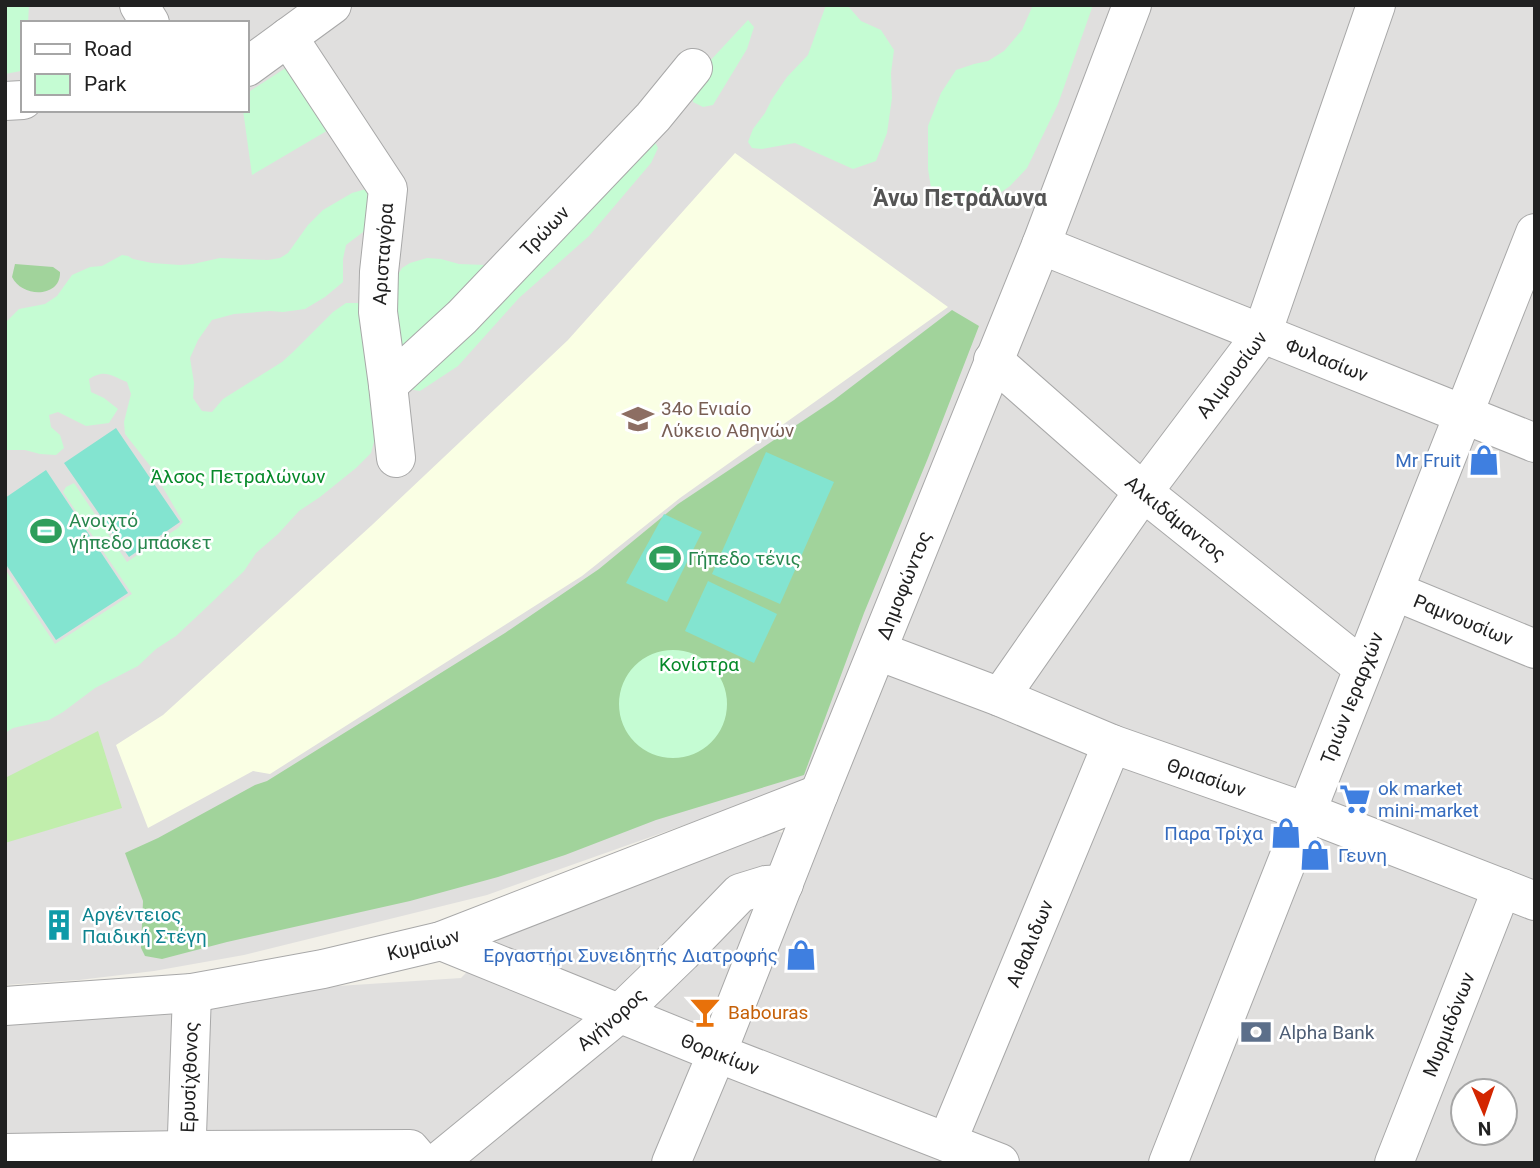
<svg xmlns="http://www.w3.org/2000/svg" width="1540" height="1168" viewBox="0 0 1540 1168" font-family="Roboto,sans-serif">
	<style>
		.residential { fill: #e0dfde; fill-rule: evenodd }
		.education { fill: #faffe4 }
		.grass { fill: #c1eeac }
		.forest { fill: #a1d39b }
		.park { fill: #c5fcd3 }
		.pitch { fill: #83e4d0 }
		.lines { fill: none; stroke-linecap: round; stroke-linejoin: round }
		.minor-casing { stroke: #a8a8a8; stroke-width: 40 }
		.minor { stroke: #fff; stroke-width: 38 }
		.labels { text-anchor: middle; dominant-baseline: central; stroke-width: 5; stroke-linejoin: round; paint-order: stroke }
		.street-label { font-size: 19px; fill: #212121; stroke: #fff }
		.education-label { font-size: 19px; fill: #785e54; stroke: #fff; text-anchor: start }
		.shop-label { font-size: 19px; fill: #366cbe; stroke: #fff; text-anchor: end }
		.park-label { font-size: 19px; fill: #068929; stroke: #fff }
		.leisure-label { font-size: 19px; fill: #27864d; stroke: #fff; text-anchor: start }
		.culture-label { font-size: 19px; fill: #0d838f; stroke: #fff; text-anchor: start }
		.food-label { font-size: 19px; fill: #c56008; stroke: #fff; text-anchor: start }
		.service-label { font-size: 19px; fill: #4e5e75; stroke: #fff; text-anchor: start }
		.quarter-label { font-size: 23px; font-weight: bold; fill: #545454; stroke: #fff }
	</style>
	<rect width="100%" height="100%" fill="#f2f0e8"/>
	<path class="residential" d="M5 5H1120L811 782 724 811 487 895 244 955 154 971 79 980 5 985ZM23 23H247V110H23Z
		M1146 5H1535V436L1051 246Z
		M1047 256 1535 448V1163H5V1008L461 978 508 930 767 830 814 838ZM1463 1091H1505V1133H1463Z"/>
	<path class="education" d="M735 153 948 307 680 498 582 576 270 774 253 771 148 828 116 745 163 715 372 525 568 340Z"/>
	<path class="grass" d="M98 731 122 808 5 843V778Z"/>
	<path class="forest" d="M15 264 53 267 60 272C61 298 22 298 12 277Z
		M952 310 979 326 928 458 864 613 804 775 656 820 565 855 498 877 410 901 227 942 162 959 145 956 141 948 143 901 125 853 158 838 255 785 267 781 505 633 599 569 678 504 834 400Z"/>
	<path class="park" d="M5 5H29L28 23H23V68L21 71 5 74Z
		M826 5H847L861 21 881 30 894 50 891 73 892 98 887 133 876 161 853 169 795 143 762 149 752 148 748 142 753 129 765 113 772 99 787 77 808 55Z
		M1033 5H1093L1058 104 1027 168 1010 186 996 196 970 207 945 204 932 194 928 169V126L941 93 956 70 974 64 988 61 1004 51 1022 30Z
		M748 20 754 27 747 49 713 105 703 107 693 102V96L708 63Z
		M304 56 347 119 252 175 243 110H247V93Z
		M654 140 658 148 651 163 589 236 519 298 458 366 420 391 408 389 396 363 394 281 402 268 410 263 427 258 441 259 459 264 485 265Z
		M373 187 367 229 346 245 343 259V282L325 297 305 309 283 312 270 311 234 314 212 320 198 340 190 358 194 383 193 398 202 411 212 412 223 399 282 362 293 352 333 312 346 303H359L364 311 378 427 371 453 356 468 320 497 299 511 278 534 256 553 244 571 209 605 176 636 156 649 138 666 95 688 63 712 49 720 13 728 5 733V569L55 644 132 594 63 492 66 487 74 483 127 562 178 528 183 522 151 467 125 434 124 422 131 394 127 382C110 375 105 369 89 379L91 392 104 398 118 409 109 423 86 426 58 412 49 415 51 427 60 435 64 448 56 455 40 454 25 450H5V323L19 309 45 304 57 296 72 275 90 267 102 266 122 255 128 256 133 259 152 263 180 265 193 264 220 258 268 260 280 258 288 253 308 225 323 210 352 193Z
		M619 704a54 54 0 1 1 108 0a54 54 0 1 1-108 0Z"/>
	<path class="pitch" d="M116 428 180 522 129 557 64 463Z
		M766 452 834 482 780 604 712 574Z
		M46 470 128 593 56 640 5 563V498Z
		M664 514 702 532 667 602 626 583Z
		M708 581 777 614 754 663 685 631Z"/>
	<g class="lines">
		<defs>
			<g id="minor">
				<path d="M139 5 150 23"/>
				<path d="M288 37 388 189 379 272 378 312 388 385 396 458"/>
				<path d="M247 67 332 5"/>
				<path d="M5 101 23 100"/>
				<path id="s1" d="M1041 245 1535 443"/>
				<path id="s2" d="M993 360 1143 492 1363 668"/>
				<path id="s3" d="M388 385 462 317 653 117 693 68"/>
				<path id="s4" d="M1394 591 1535 649"/>
				<path id="s5" d="M878 651 1000 697 1112 744 1306 812 1535 901"/>
				<path id="s6" d="M1000 697 1143 492 1262 334 1376 5"/>
				<path id="s7" d="M441 941 717 1053 1000 1163"/>
				<path id="s8" d="M5 1006 192 993 323 969 441 941 819 794"/>
				<path id="s9" d="M947 1142 1112 744"/>
				<path d="M5 1153 186 1150 410 1149 422 1163"/>
				<path id="s10" d="M186 1163 192 993"/>
				<path id="s11" d="M437 1163 620 1013 682 953 740 893 766 885 784 884"/>
				<path id="s12" d="M671 1163 717 1053 819 794 1041 245 1132 5"/>
				<path id="s13" d="M1168 1163 1535 233"/>
				<path id="s14" d="M1394 1163 1502 888"/>
			</g>
		</defs>
		<use href="#minor" class="minor-casing"/>
		<use href="#minor" class="minor"/>
	</g>
	<defs>
		<symbol id="school-bare" viewBox="-9 -9 18 18"><path d="M0-5L7-2L0 1L-7-2ZM-4 1L0 2.5L4 1V4Q0 6-4 4Z" fill="#8d6e63" stroke="#fff" stroke-width="2.5" paint-order="stroke"/></symbol>
		<symbol id="shop-bare" viewBox="-9 -9 18 18"><path d="M-5-2.5h2.3a2.7 3.5 0 0 1 5.4 0H5L5.5 6h-11ZM-1.5-2.5h3a1.5 2.3 0 0 0-3 0Z" fill="#3f7fe0" stroke="#fff" stroke-width="2.5" paint-order="stroke"/></symbol>
		<symbol id="stadium-bare" viewBox="-9 -9 18 18"><path d="M0-5a6.5 5 0 1 0 0 10a6.5 5 0 1 0 0-10ZM-3.5-1.8h7v3.6h-7Z" fill="#2e9e5b" stroke="#fff" stroke-width="2.5" paint-order="stroke"/></symbol>
		<symbol id="supermarket-bare" viewBox="-9 -9 18 18"><path d="M-6-5.5h2.5l.6 2H6L4.5 2H-2.5L-4.4-4H-6ZM-1.5 3.2a1.3 1.3 0 1 0 .1 0ZM3 3.2a1.3 1.3 0 1 0 .1 0Z" fill="#3f7fe0" stroke="#fff" stroke-width="2.5" paint-order="stroke"/></symbol>
		<symbol id="building-bare" viewBox="-9 -9 18 18"><path d="M-4-6H4V6H1V3H-1V6H-4ZM-2.5-4.3h1.7v1.8h-1.7ZM.8-4.3h1.7v1.8H.8ZM-2.5-1h1.7V.8h-1.7ZM.8-1h1.7V.8H.8Z" fill="#0f9aa8" stroke="#fff" stroke-width="2.5" paint-order="stroke"/></symbol>
		<symbol id="bar-bare" viewBox="-9 -9 18 18"><path d="M-6-5H6L.8 .8V4.5H3.5V6h-7V4.5H-.8V.8Z" fill="#e8710a" stroke="#fff" stroke-width="2.5" paint-order="stroke"/></symbol>
		<symbol id="bank-bare" viewBox="-9 -9 18 18"><path d="M-6-4H6V4H-6ZM0-2.3a2.3 2.3 0 1 0 0 4.6a2.3 2.3 0 1 0 0-4.6Z" fill="#5c6f8a" stroke="#fff" stroke-width="2.5" paint-order="stroke"/></symbol>
	</defs>
	<g fill-rule="evenodd">
		<use href="#school-bare" x="616" y="397" width="44" height="44"/>
		<use href="#shop-bare" x="1462" y="438" width="44" height="44"/>
		<use href="#stadium-bare" x="24" y="509" width="44" height="44"/>
		<use href="#stadium-bare" x="643" y="536" width="44" height="44"/>
		<use href="#supermarket-bare" x="1333" y="777" width="44" height="44"/>
		<use href="#shop-bare" x="1264" y="811" width="44" height="44"/>
		<use href="#shop-bare" x="1293" y="833" width="44" height="44"/>
		<use href="#building-bare" x="37" y="903" width="44" height="44"/>
		<use href="#shop-bare" x="779" y="933" width="44" height="44"/>
		<use href="#bar-bare" x="683" y="990" width="44" height="44"/>
		<use href="#bank-bare" x="1234" y="1010" width="44" height="44"/>
	</g>
	<g class="labels">
		<g class="street-label">
			<text stroke="none"><textPath href="#s3" startOffset="220">Τρώων</textPath></text>
			<text transform="translate(383 254) rotate(-86)">Αρισταγόρα</text>
			<text stroke="none"><textPath href="#s1" startOffset="308">Φυλασίων</textPath></text>
			<text stroke="none"><textPath href="#s6" startOffset="397">Αλιμουσίων</textPath></text>
			<text stroke="none"><textPath href="#s2" startOffset="242">Αλκιδάμαντος</textPath></text>
			<text stroke="none"><textPath href="#s12" startOffset="623">Δημοφώντος</textPath></text>
			<text stroke="none"><textPath href="#s4" startOffset="75">Ραμνουσίων</textPath></text>
			<text stroke="none"><textPath href="#s13" startOffset="500">Τριών Ιεραρχών</textPath></text>
			<text stroke="none"><textPath href="#s5" startOffset="352">Θριασίων</textPath></text>
			<text stroke="none"><textPath href="#s8" startOffset="424">Κυμαίων</textPath></text>
			<text stroke="none"><textPath href="#s9" startOffset="215">Αιθαλιδων</textPath></text>
			<text stroke="none"><textPath href="#s11" startOffset="226">Αγήνορος</textPath></text>
			<text stroke="none"><textPath href="#s14" startOffset="149">Μυρμιδόνων</textPath></text>
			<text stroke="none"><textPath href="#s7" startOffset="301">Θορικίων</textPath></text>
			<text stroke="none"><textPath href="#s10" startOffset="86">Ερυσίχθονος</textPath></text>
		</g>
		<g class="education-label">
			<text x="661" y="408">34ο Ενιαίο<tspan x="661" dy="22">Λύκειο Αθηνών</tspan></text>
		</g>
		<g class="shop-label">
			<text x="1461" y="460">Mr Fruit</text>
			<text x="1378" y="788" text-anchor="start">ok market<tspan x="1378" dy="22">mini-market</tspan></text>
			<text x="1263" y="833">Παρα Τρίχα</text>
			<text x="1338" y="855" text-anchor="start">Γευνη</text>
			<text x="778" y="955">Εργαστήρι Συνειδητής Διατροφής</text>
		</g>
		<g class="park-label">
			<text x="238" y="476">Άλσος Πετραλώνων</text>
			<text x="699" y="664">Κονίστρα</text>
		</g>
		<g class="leisure-label">
			<text x="69" y="520">Ανοιχτό<tspan x="69" dy="22">γήπεδο μπάσκετ</tspan></text>
			<text x="688" y="558">Γήπεδο τένις</text>
		</g>
		<g class="culture-label">
			<text x="82" y="914">Αργέντειος<tspan x="82" dy="22">Παιδική Στέγη</tspan></text>
		</g>
		<g class="food-label">
			<text x="728" y="1012">Babouras</text>
		</g>
		<g class="service-label">
			<text x="1279" y="1032">Alpha Bank</text>
		</g>
		<g class="quarter-label">
			<text x="960" y="198">Άνω Πετράλωνα</text>
		</g>
	</g>
	<rect width="1540" height="1168" fill="none" stroke="#212121" stroke-width="14"/>
	<rect x="21" y="21" width="228" height="91" fill="#ffffff" stroke="#a6a6a6" stroke-width="2"/>
	<rect x="35" y="44" width="35" height="10" fill="#ffffff" stroke="#a6a6a6" stroke-width="2"/>
	<text x="84" y="56" font-size="21" fill="#212121">Road</text>
	<rect x="35" y="74" width="35" height="21" fill="#c5fcd3" stroke="#a6a6a6" stroke-width="2"/>
	<text x="84" y="91" font-size="21" fill="#212121">Park</text>
	<g transform="translate(1484 1112) rotate(178)"><circle r="33" fill="#ffffff" stroke="#a6a6a6" stroke-width="2"/>
	<path d="M0-5L12 26L0 18L-12 26Z" fill="#d32600"/>
	<text y="-10" font-size="19" font-weight="bold" text-anchor="middle" fill="#212121">N</text>
	</g>
</svg>
